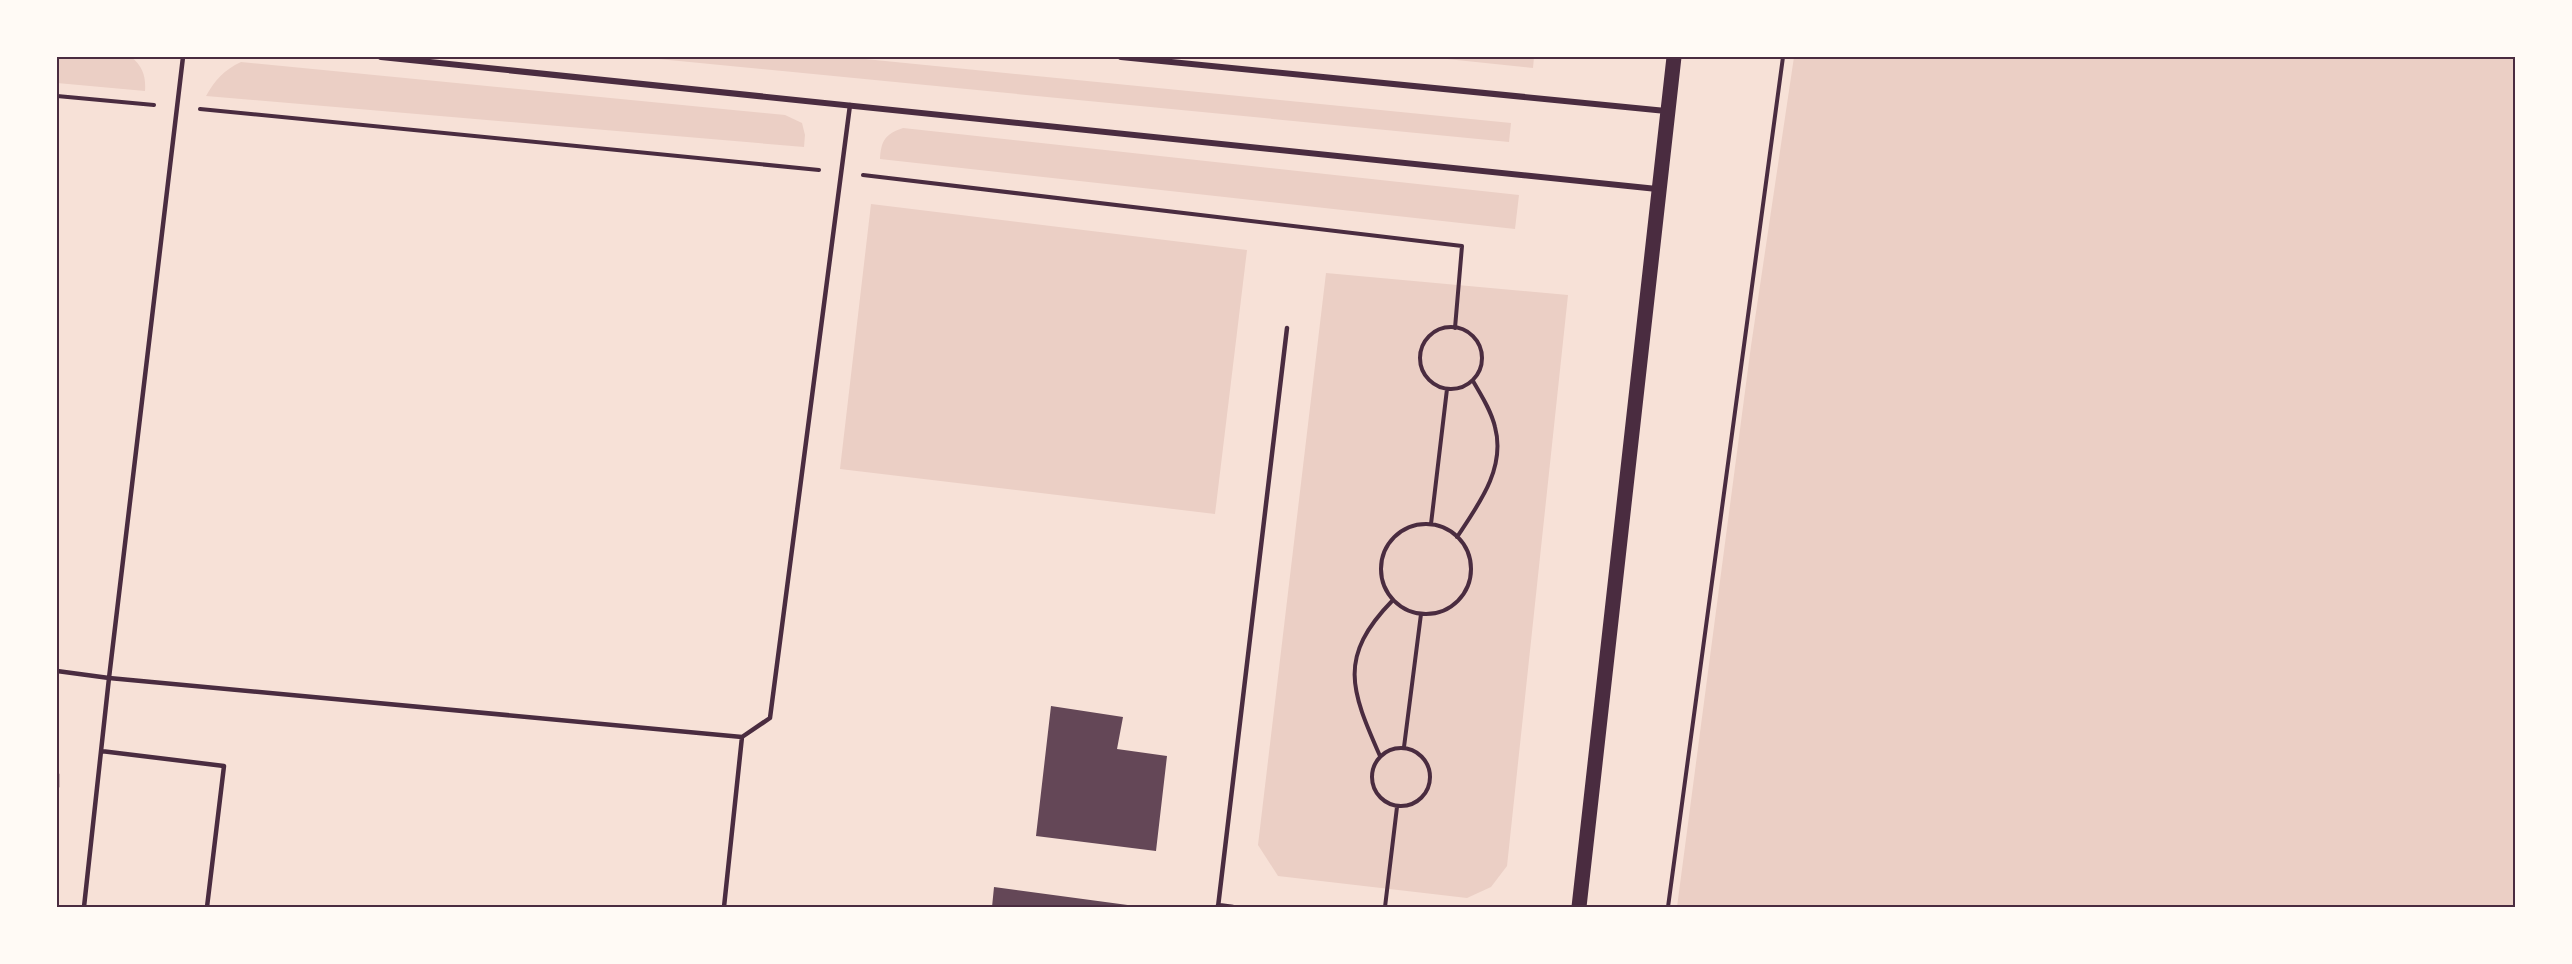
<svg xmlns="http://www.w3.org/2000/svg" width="2572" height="964" viewBox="0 0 2572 964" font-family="'IBM Plex Sans',sans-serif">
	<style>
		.green { fill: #ebcfc5 }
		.building { fill: #644757 }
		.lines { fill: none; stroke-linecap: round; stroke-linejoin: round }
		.path { stroke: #4a2c40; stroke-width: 4 }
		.service { stroke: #4a2c40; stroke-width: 4.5 }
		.minor { stroke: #4a2c40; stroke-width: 6 }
		.primary { stroke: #4a2c40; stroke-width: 15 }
		.neatline { fill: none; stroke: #4a2c40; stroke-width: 2 }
	</style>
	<rect width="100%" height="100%" fill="#f7e1d7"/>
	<path class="green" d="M57 57H131C143 66 146 77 145 91L57 83Z
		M638 57H845L1511 123 1509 142Z
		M1428 57H1534L1533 68Z
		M1794 57H2515V907H1677L1751 346Z
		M241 62 785 115 802 123 805 135 804 147 206 96C215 80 224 70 241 62Z
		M903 128 1519 195 1515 229 880 159C881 141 885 134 903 128Z
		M871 204 1247 250 1215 514 840 469Z
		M1326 273 1568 295 1507 866 1491 887 1467 898 1278 876 1258 845Z"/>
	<path class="building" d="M1051 706 1123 717 1117 749 1167 756 1156 851 1036 836Z
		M994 887 1135 906V907H992Z"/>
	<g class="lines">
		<path class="path" d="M57 96 154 105
			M200 109 819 170
			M863 175 1462 246 1455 328
			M1420 358a31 31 0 1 1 62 0a31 31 0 1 1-62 0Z
			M1381 569a45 45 0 1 1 90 0a45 45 0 1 1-90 0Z
			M1431 524 1447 389
			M1457 537C1479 504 1506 468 1495 427 1491 410 1481 395 1473 381
			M1404 747 1421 614
			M1372 777a29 29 0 1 1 58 0a29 29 0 1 1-58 0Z
			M1380 756C1351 690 1337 657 1393 600
			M1385 907 1397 807
			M1668 907 1783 57"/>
		<path class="service" d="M183 57 109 678 742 737 770 718 850 105
			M57 671 109 678 84 907
			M101 751 224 766 207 907
			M57 774V787
			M1218 905 1233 907
			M724 907 742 737
			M1218 907 1287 328"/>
		<path class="minor" d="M381 57 1657 189
			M1121 57 1666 111"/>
		<path class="primary" d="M1579 907 1674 57"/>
	</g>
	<rect width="2572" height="964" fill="none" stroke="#fffaf5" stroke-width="117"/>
	<rect x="58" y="58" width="2456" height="848" class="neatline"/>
</svg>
